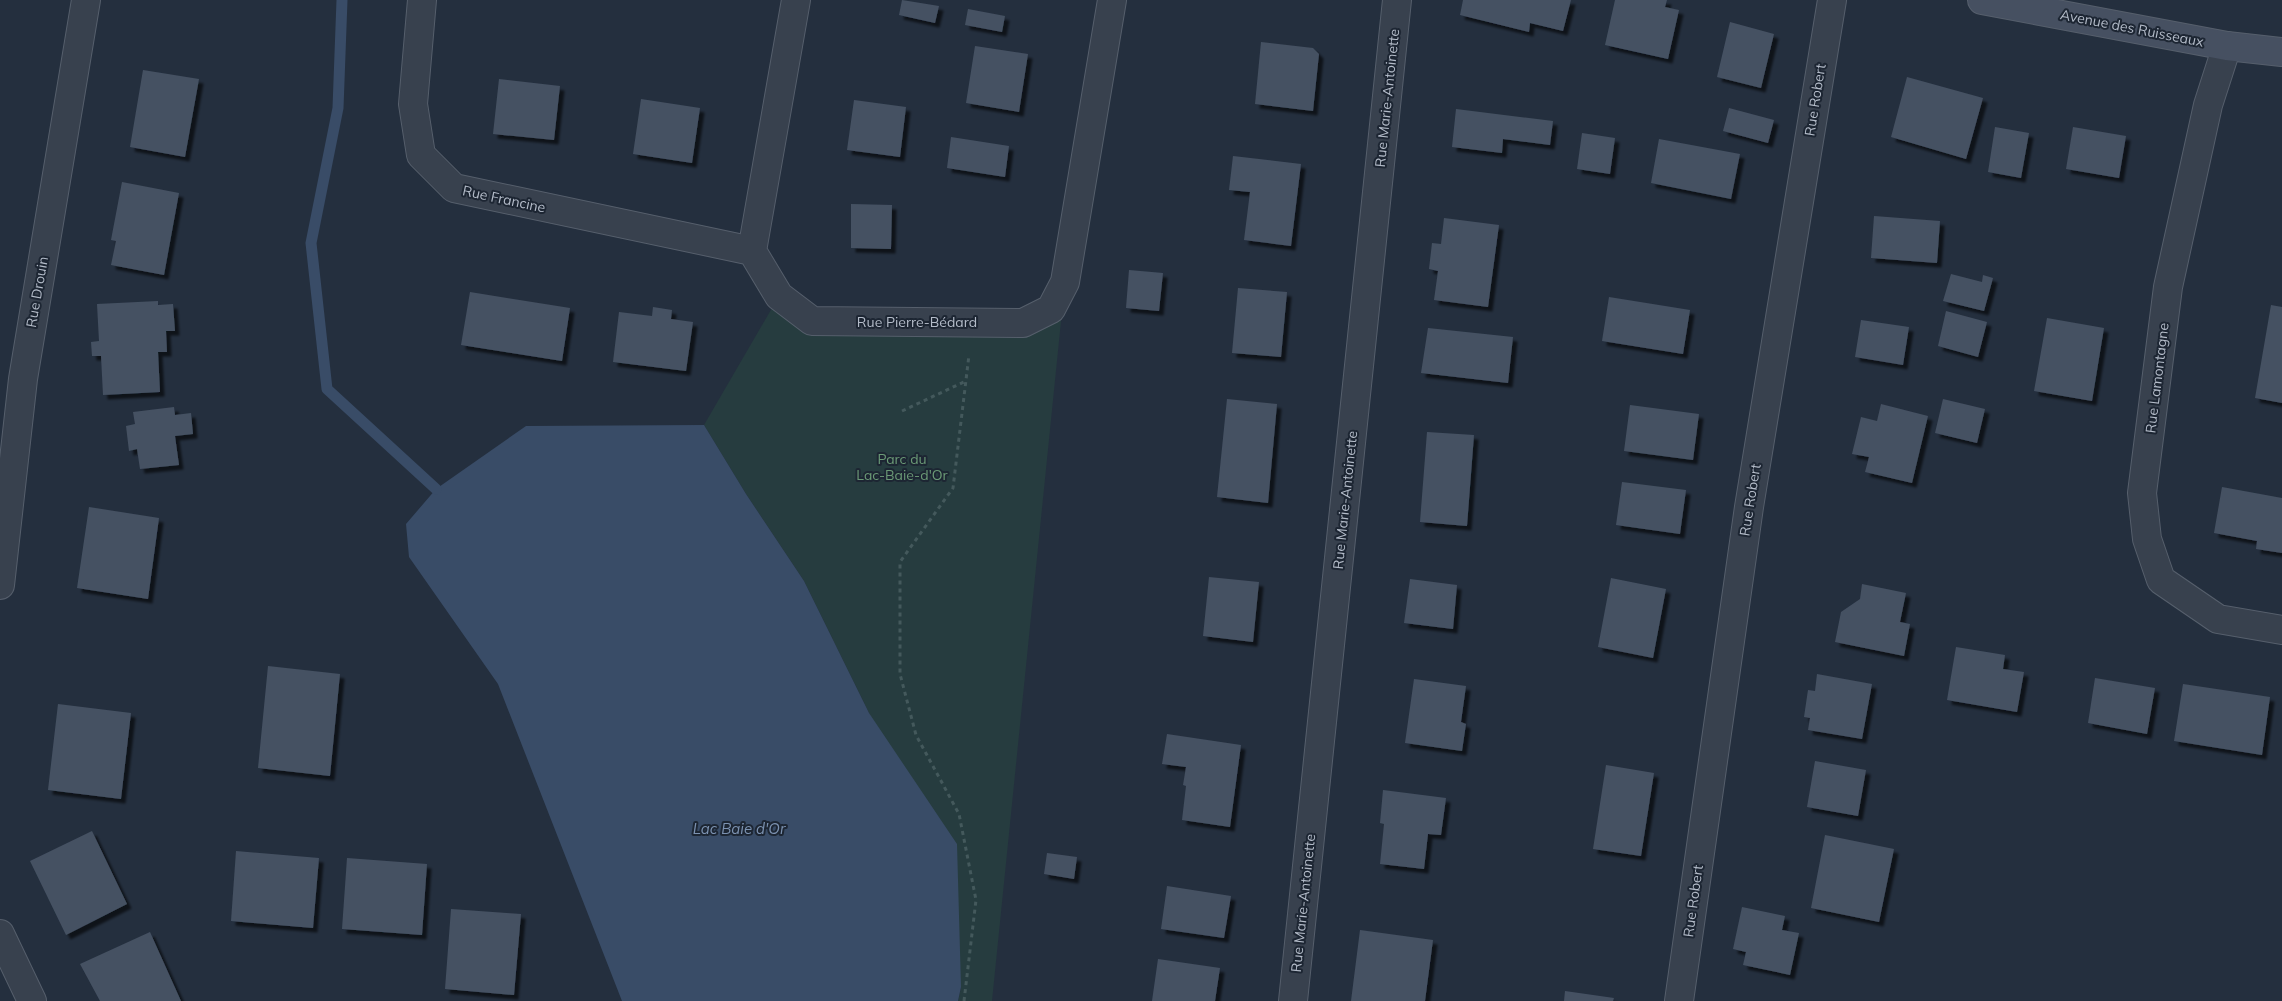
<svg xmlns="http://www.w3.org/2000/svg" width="2282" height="1001" viewBox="0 0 2282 1001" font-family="Mulish,sans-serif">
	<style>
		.green { fill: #263c3f }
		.water { fill: #394c67 }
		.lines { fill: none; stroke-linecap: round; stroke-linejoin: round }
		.stream { stroke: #394c67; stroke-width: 11 }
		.building { fill: #455162; filter: url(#shadow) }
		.street-casing { stroke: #565f6c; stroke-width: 30 }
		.secondary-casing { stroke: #565f6c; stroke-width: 30 }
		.path { stroke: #44595c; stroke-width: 3; stroke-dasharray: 4 4; stroke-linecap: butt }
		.street { stroke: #38414e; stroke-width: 28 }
		.secondary { stroke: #465061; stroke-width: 28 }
		.labels { text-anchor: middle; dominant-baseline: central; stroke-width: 4; stroke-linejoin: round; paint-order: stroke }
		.street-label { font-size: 14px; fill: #b4bcc9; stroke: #1d2633 }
		.park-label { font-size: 14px; fill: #6b9a76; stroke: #1d2633 }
		.water-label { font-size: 15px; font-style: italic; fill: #7c92b1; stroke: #1d2633 }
	</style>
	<defs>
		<filter id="shadow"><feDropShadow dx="4.5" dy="4.5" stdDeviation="1" flood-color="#0009"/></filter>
	</defs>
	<rect width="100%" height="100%" fill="#242f3e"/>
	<path class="green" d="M1065 282 992 1001H958L961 987 869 713 804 581 746 494 704 425 779 296 812 321 1023 323Z"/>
	<path class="water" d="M704 425 746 494 804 581 869 713 957 844 961 987 958 1001H622L498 684 409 557 406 524 436 489 526 426Z"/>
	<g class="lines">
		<path class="stream" d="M342 0 338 108 311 243 327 389 436 489"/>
	</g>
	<path class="building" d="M902 0 939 6 935 23 899 15Z
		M1463 0H1571L1563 31 1530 23 1529 32 1460 15Z
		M1615 0H1667L1665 7 1679 10 1668 59 1605 45Z
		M968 9 1005 16 1002 32 965 25Z
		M1730 22 1774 34 1761 88 1717 77Z
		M1261 42 1313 48 1319 54 1313 111 1255 104Z
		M975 46 1028 54 1019 112 966 103Z
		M143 70 199 79 185 157 130 147Z
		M1907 77 1983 98 1966 159 1891 137Z
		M499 79 560 86 554 140 493 134Z
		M641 99 700 108 692 163 633 154Z
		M854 100 906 107 900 157 847 150Z
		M1729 108 1774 120 1768 143 1723 131Z
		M1456 109 1553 121 1550 145 1503 139 1502 153 1452 147Z
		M1995 127 2029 133 2021 178 1988 172Z
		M2073 127 2126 136 2119 178 2066 169Z
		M1582 133 1615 138 1610 174 1577 169Z
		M951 137 1009 146 1005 177 947 168Z
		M1659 139 1740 154 1731 199 1651 183Z
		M1233 156 1301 164 1291 246 1244 240 1250 192 1229 190Z
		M122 182 179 193 164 275 111 265 116 241 111 240Z
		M851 204 892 205 891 249 851 248Z
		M1874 216 1940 221 1937 263 1871 258Z
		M1444 218 1499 225 1488 307 1434 300 1438 271 1429 269 1432 243 1441 244Z
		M1129 270 1163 273 1159 311 1126 308Z
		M1951 274 1982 282 1983 275 1993 278 1984 311 1943 301Z
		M1238 288 1287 292 1281 357 1232 353Z
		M470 292 570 308 562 361 461 345Z
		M1609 297 1690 310 1683 354 1602 341Z
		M158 301V305L173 304 175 331H166L167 352H158L160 392 103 395 101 356H92L91 342 99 341 97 304Z
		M2271 305 2282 307V403L2255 398Z
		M653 307 672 310 671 319 693 322 686 371 613 362 619 312 652 316Z
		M1946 311 1987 322 1978 357 1938 346Z
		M2047 318 2104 328 2092 401 2034 391Z
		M1861 320 1909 327 1903 365 1855 357Z
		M1428 328 1513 337 1508 383 1421 373Z
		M1227 399 1277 404 1268 503 1217 497Z
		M1943 399 1985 409 1977 443 1935 433Z
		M1881 404 1928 416 1912 483 1865 472 1869 457 1852 454 1861 417 1877 421Z
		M1630 405 1699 414 1693 460 1624 451Z
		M174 407 175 415 191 413 193 434 175 436 179 465 140 469 137 449 129 451 126 426 135 424 133 412Z
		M1427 432 1474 435 1467 526 1420 522Z
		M1622 482 1686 490 1680 534 1616 525Z
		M2222 487 2282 498V553L2256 549 2257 541 2214 533Z
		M89 507 159 518 148 599 77 588Z
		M1209 577 1259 582 1253 642 1203 636Z
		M1611 578 1666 589 1653 658 1598 647Z
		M1410 579 1457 585 1453 629 1404 623Z
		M1862 584 1906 593 1900 622 1910 624 1904 656 1835 642 1841 612 1860 599Z
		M1956 647 2005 655 2003 669 2024 672 2017 712 1947 700Z
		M268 666 340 674 330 776 258 768Z
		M1817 674 1872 684 1862 739 1808 730 1810 718 1804 717 1808 690 1815 691Z
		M2095 678 2155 688 2147 734 2088 723Z
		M1414 679 1466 686 1461 722 1466 724 1462 751 1405 743Z
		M2183 684 2270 697 2262 755 2174 741Z
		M58 704 131 713 121 799 48 790Z
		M1167 734 1241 745 1230 827 1182 820 1186 786 1183 785 1186 767 1162 764Z
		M1815 761 1866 770 1858 816 1807 807Z
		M1606 765 1654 773 1641 856 1593 849Z
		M1383 790 1446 798 1441 835 1428 834 1424 869 1380 864 1384 824 1380 823Z
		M92 831 127 904 66 935 30 861Z
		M1825 835 1894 849 1879 922 1811 908Z
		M236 851 319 858 313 928 231 921Z
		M1047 853 1077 857 1074 879 1044 874Z
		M347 858 427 864 422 935 342 929Z
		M1167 886 1231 896 1224 938 1161 929Z
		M1742 907 1785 916 1782 930 1799 933 1790 975 1743 965 1746 952 1733 949Z
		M451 909 521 914 514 995 445 989Z
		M1360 930 1433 940 1425 1001H1351Z
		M150 932 181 1001H100L80 964Z
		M1158 959 1220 968 1215 1001H1152Z
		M1565 991 1614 998 1613 1001H1564Z"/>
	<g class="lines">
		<defs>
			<path id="street" d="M422 0 413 104 421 155 454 188 752 251
				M796 0 752 251 779 296 812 321 1023 323 1051 309 1065 282 1112 0
				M2227 46 2208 105 2168 287 2142 493 2147 539 2161 580 2218 619 2282 630
				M0 585 23 379 86 0
				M0 934 32 1001
				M1293 1001 1397 0
				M1679 1001 1749 507 1832 0"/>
			<path id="secondary" d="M1982 0 2227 46 2282 52"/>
		</defs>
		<use href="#street" class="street-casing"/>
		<use href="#secondary" class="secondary-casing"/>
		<path class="path" d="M902 411 966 381
			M964 1001 976 900 959 814 916 735 900 674V562L953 488 969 355"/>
		<use href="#street" class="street"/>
		<use href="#secondary" class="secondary"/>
	</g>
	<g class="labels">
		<g class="street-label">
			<text transform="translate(2132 28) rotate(11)">Avenue des Ruisseaux</text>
			<text transform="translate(1387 98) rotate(-84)">Rue Marie-Antoinette</text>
			<text transform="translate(1815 100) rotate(-81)">Rue Robert</text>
			<text transform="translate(504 199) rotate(12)">Rue Francine</text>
			<text transform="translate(37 292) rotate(-80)">Rue Drouin</text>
			<text x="917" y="322">Rue Pierre-Bédard</text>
			<text transform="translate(2157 378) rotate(-83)">Rue Lamontagne</text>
			<text transform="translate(1345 500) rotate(-84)">Rue Marie-Antoinette</text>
			<text transform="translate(1750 500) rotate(-81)">Rue Robert</text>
			<text transform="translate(1693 901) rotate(-82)">Rue Robert</text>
			<text transform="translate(1303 903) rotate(-84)">Rue Marie-Antoinette</text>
		</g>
		<g class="park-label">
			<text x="902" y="459">Parc du<tspan x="902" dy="16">Lac-Baie-d'Or</tspan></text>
		</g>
		<g class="water-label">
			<text x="739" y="828">Lac Baie d'Or</text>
		</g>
	</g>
</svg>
